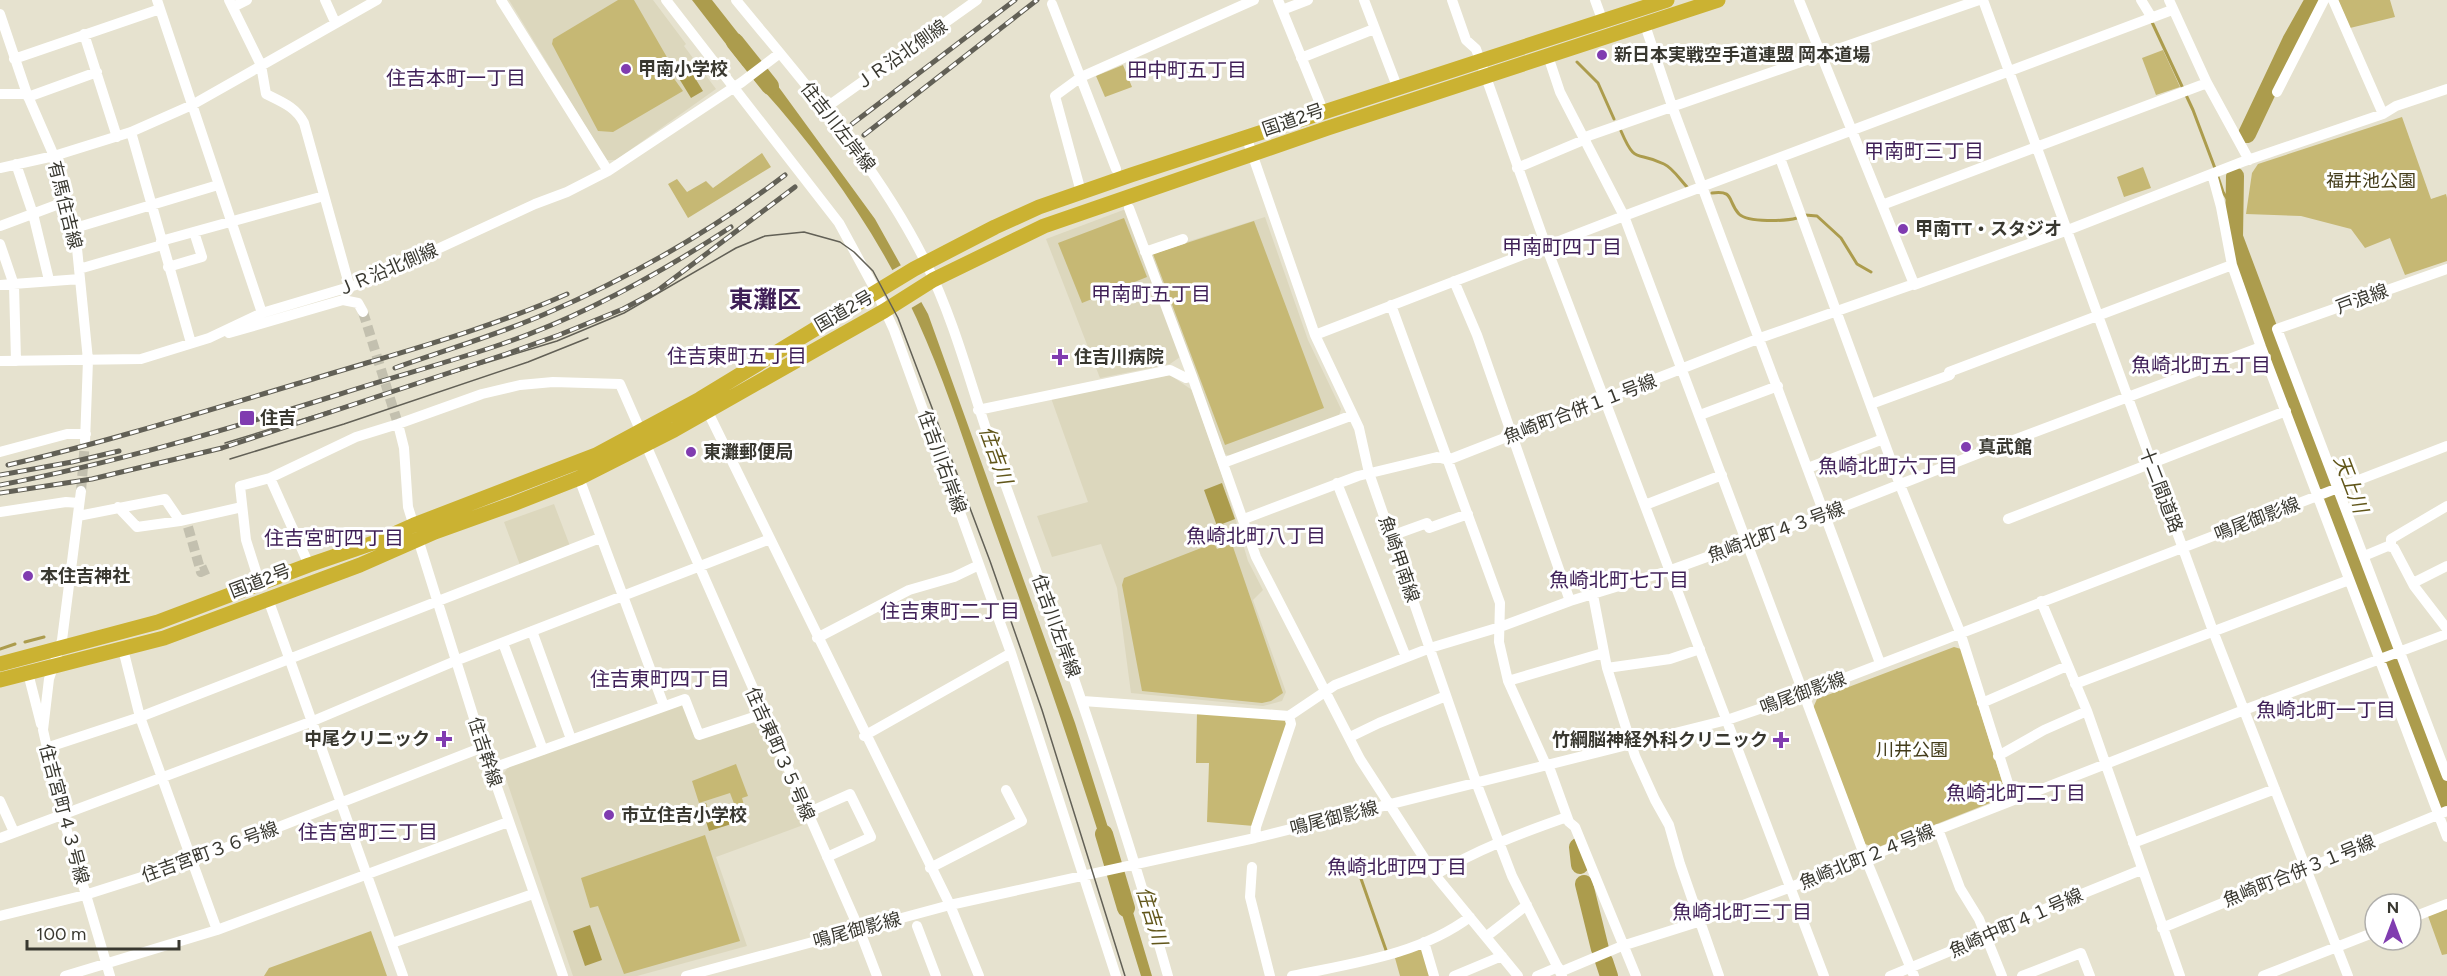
<svg xmlns="http://www.w3.org/2000/svg" width="2447" height="976" viewBox="0 0 2447 976" font-family="Figtree,'Noto Sans JP',sans-serif">
	<style>
		.built { fill: #dcd7bd }
		.green { fill: #c6b874 }
		.water { fill: #ac9c4d }
		.pier { fill: #e6e2cf }
		.lines { fill: none; stroke-linecap: round; stroke-linejoin: round }
		.stream { stroke: #ac9c4d; stroke-width: 3 }
		.river { stroke: #ac9c4d; stroke-width: 18 }
		.minor-tunnel { stroke: #c3c0af; stroke-width: 10; stroke-dasharray: 10 5; stroke-linecap: butt }
		.minor { stroke: #fff; stroke-width: 10 }
		.highway { stroke: #cbb232; stroke-width: 15 }
		.tram { stroke: #626056; stroke-width: 1.5 }
		.rail-casing { stroke: #626056; stroke-width: 5 }
		.rail { stroke: #fff; stroke-width: 3; stroke-dasharray: 9; stroke-linecap: butt }
		.poi-dot { fill: #803cb0; stroke: #fff; stroke-width: 2 }
		.labels { text-anchor: middle; dominant-baseline: central; stroke-width: 6; stroke-linejoin: round; paint-order: stroke }
		.street-label { font-size: 18px; fill: #393830; stroke: #fff }
		.poi-label { font-size: 18px; font-weight: bold; fill: #393830; stroke: #fff; text-anchor: start }
		.park-label { font-size: 18px; fill: #433c1a; stroke: #fff }
		.neighbourhood-label { font-size: 20px; fill: #3f1f57; stroke: #fff }
		.water-label { font-size: 20px; font-style: italic; fill: #61561a; stroke: #fff }
		.district-label { font-size: 24px; font-weight: bold; fill: #3f1f57; stroke: #fff }
	</style>
	<rect width="100%" height="100%" fill="#e6e2cf"/>
	<path class="built" d="M509 0H653L686 44 684 46 716 89 616 160H606Z
		M1126 209 1180 357 1170 364 1100 378 1046 239Z
		M1265 217 1308 340 1341 409 1339 416 1230 456 1225 454 1149 254Z
		M1170 375 1192 390 1225 484 1248 561 1263 590 1253 600 1286 692 1282 701 1263 706 1131 693 1117 588 1101 544 1052 557 1037 516 1088 502 1051 398Z
		M554 504 570 546 520 565 504 522Z
		M680 704 684 705 695 739 757 720 760 722 806 824 716 857 747 946 637 976H573L504 773 509 766Z"/>
	<path class="green" d="M618 0H634L668 59 662 62 683 91 613 132 598 131 552 44 553 39Z
		M2338 0H2390L2395 17 2350 28Z
		M2163 50 2180 87 2156 95 2142 58Z
		M1123 65 1132 87 1105 97 1096 76Z
		M2402 117 2431 199 2446 194 2447 198V261L2405 275 2390 238 2365 248 2351 229 2301 216 2246 214 2252 173 2258 164Z
		M762 153 771 167 688 218 668 184 677 179 687 192 706 181 713 188Z
		M2143 167 2151 188 2124 197 2117 177Z
		M1124 218 1147 277 1082 303 1058 243Z
		M1254 221 1324 408 1225 445 1153 254Z
		M1214 543 1217 549 1232 544 1283 693 1271 701 1262 703 1142 691 1122 585 1124 578Z
		M1954 647 1961 649 2005 791 2000 799 1876 848 1865 844 1813 708 1817 699Z
		M1197 712 1285 720 1288 726 1254 826 1207 822 1209 763H1196Z
		M736 764 748 796 742 798 746 812 738 814 730 793 699 803 692 781Z
		M705 835 740 941 624 974 598 906 590 908 581 878Z
		M2447 909V954L2442 955 2428 916Z
		M371 931 387 976H264L269 968Z
		M1417 948 1425 951 1431 976H1400L1395 958Z"/>
	<path class="water" d="M692 0H712L756 56 743 66Z
		M684 60 703 91 691 98 672 67Z
		M767 71 875 219 928 314 1075 723 1117 856 1113 854 1106 857C1072 749 1035 642 997 536 973 470 953 403 926 340 886 244 824 156 754 80Z
		M1222 483 1235 519 1217 526 1204 490Z
		M706 803 708 809 718 806 720 814H723L725 817 735 814 738 822 709 831 701 805Z
		M1124 882 1152 976H1141L1113 885H1120Z
		M590 925 602 960 585 966 573 931Z"/>
	<path class="pier" d="M903 264 923 301 908 310 889 272Z"/>
	<g class="lines">
		<path class="stream" d="M2151 20 2193 110 2216 171
			M1577 62 1598 83 1614 119
			M1621 131C1636 166 1636 150 1664 164 1673 168 1681 181 1688 188
			M2218 177 2223 192 2234 210
			M1712 193C1735 190 1727 201 1739 214 1748 223 1786 221 1797 218
			M1805 215 1817 216 1841 238 1857 264 1871 272
			M25 642 44 637
			M0 649 15 644
			M1359 873 1387 953"/>
		<path class="river" d="M735 42 770 86
			M2247 134 2291 41 2314 0
			M2235 176 2234 237 2447 804
			M1104 834 1126 908
			M1578 847 1580 865
			M1584 884 1600 949
			M1604 961 1609 976"/>
		<path class="minor-tunnel" d="M363 312 398 424
			M81 491 85 442
			M188 527 201 572 208 569"/>
		<path class="minor" d="M157 0 262 313
			M229 0 261 65 266 94C282 102 296 107 304 123L350 288
			M325 0 335 22
			M501 0 608 171
			M666 0 839 223 876 291 894 330 1011 653 1116 976
			M736 0C804 83 878 166 926 263 958 328 974 399 999 467 1060 635 1119 804 1168 976
			M1278 0 1324 113
			M1364 0 1398 89
			M1452 0 1466 40 1476 49 1546 246 1824 976
			M1595 0 1603 22
			M1983 0 2213 631 2348 976
			M2141 0 2152 18
			M2169 0 2207 83 2249 160
			M2333 0 2383 114
			M1052 4 1116 169
			M233 7 247 0
			M1282 10 1308 0
			M0 14 27 94 54 156 75 228 88 360 85 442
			M1645 25 1672 106 1880 663
			M84 34 117 137
			M1548 56 1560 92 1624 216 1865 857 1914 976
			M1301 58 1374 29
			M14 59 160 9
			M2277 92 2324 0
			M0 94H27
			M28 97 97 72
			M824 109 977 0
			M131 132 191 343
			M1247 139 1315 335 1359 428 1369 473 1476 782 1512 876 1562 976
			M1780 158 1900 485 1960 632 2013 799
			M16 164 33 214 49 280
			M0 168 54 156 131 132 192 105 377 0
			M1517 168 1586 139 1588 136 1979 0
			M2212 174 2221 207 2232 265 2261 347 2447 837
			M1081 192 1055 96 1081 77 1254 0
			M1882 205 2207 83
			M1129 208 1192 376 1256 557 1360 759 1435 875 1518 976
			M0 226 67 201
			M75 228 218 185
			M161 241 324 196
			M0 244 14 285 16 361
			M1145 252 1183 239
			M168 267 202 257 194 232
			M79 269 162 245
			M2447 269 2277 329 2447 776
			M1454 281 1477 335 1570 601
			M0 285 80 279
			M1914 285 2068 230 2242 162 2383 114 2396 106 2447 89
			M1391 305 1500 603 1499 642 1508 681 1546 765
			M229 333 343 300 358 303 363 312
			M1315 335 1624 216 2172 10
			M0 361 141 359 209 338 262 313 366 282 535 204 567 192 608 171 742 82 780 53
			M1949 372 2232 265
			M1871 404 1950 375
			M705 406 950 905 979 976
			M978 410 1170 370 1186 378 1192 376
			M1700 415 1778 386
			M398 424 404 448 408 507 483 747 563 976
			M646 445 859 929 877 976
			M0 452 67 434H86
			M1223 463 1353 415
			M1808 468 1883 439
			M270 478 309 565
			M579 478 664 706
			M1337 483 1406 657
			M81 491 62 640 49 679 43 730 62 814 110 976
			M1645 505 1722 475
			M0 512 66 502 79 503
			M78 516 165 499 180 521 137 527 118 507
			M1244 519 1358 476 1437 457 1448 460 1760 338 1914 284 1799 0
			M2008 519 2286 411
			M180 521 242 507
			M1391 536 1427 523 1429 528 1468 514
			M2391 547V539L2447 506
			M2364 556 2388 546 2394 548 2414 586 2447 629
			M2413 583 2447 566
			M260 584 246 540 240 486 270 478 356 437 398 424 482 394 520 385 553 382 620 384 641 432
			M1593 595 1607 668 1635 756 1655 800 1669 825 1680 864 1719 976
			M268 599 403 976
			M2041 601 2087 711 2180 976
			M532 631 571 739
			M817 638 909 590 954 577 979 565
			M503 643 543 750
			M123 649 140 717 217 930
			M1607 668 1670 659 1700 649
			M28 673 41 724
			M1508 681 1603 653
			M2075 684 2349 580
			M1083 701 1289 716 1335 685 1430 648 1500 627 1570 601 1671 570 1825 514 1982 452 2261 347
			M1982 703 2067 666
			M864 736 1011 653
			M1350 737 1379 723 1446 696
			M46 748 140 717 600 538
			M1998 756 2044 730 2087 711
			M1548 764 1569 822 1575 827 1636 976
			M490 769 685 699 699 735 763 714
			M0 801 14 832
			M807 813 850 794 871 837 827 857
			M1938 829 1960 888 1979 919 2002 976
			M0 838 313 721 455 661 770 539
			M1255 838 1256 827 1291 724 1289 716
			M2133 843 2275 789
			M1252 867 1250 897 1270 976
			M930 868 1022 821 1006 790
			M1435 875C1476 850 1521 833 1567 817
			M0 916 85 895 192 861 483 747
			M2411 918 2447 904
			M917 926 936 976
			M2162 928 2447 811
			M1487 936 1527 905
			M1424 942 1434 976
			M392 943 533 894
			M1560 972 1622 946 1701 921 1791 887 2244 710 2447 634
			M65 976 217 930 508 822
			M686 976 950 905 1255 838 1727 720 1803 694 2447 446
			M1292 976C1353 963 1419 955 1470 917
			M1454 976 1502 956
			M1537 976 1558 967
			M1890 976 1977 940 1993 930 2141 870
			M2022 976 2081 953 2090 976
			M2263 976 2375 932"/>
		<path class="highway" d="M0 664 158 622 309 565 376 542 414 525 596 455 700 399 914 269 995 227 1039 207 1131 175 1667 0
			M0 680 164 638 360 565 435 532 513 504 579 478 674 430 884 311 933 280 1044 226 1328 128 1718 0"/>
		<path class="tram" d="M225 443 557 341 624 313 736 248 765 236 804 232 840 242 854 252 873 271 898 318 990 561 1042 710 1125 976
			M230 459 344 424 528 362 588 338"/>
		<defs>
			<path id="rail" d="M852 124 1015 0
				M864 135 1037 0
				M395 368C445 350 497 335 545 314 631 277 712 231 785 175
				M8 465C111 441 212 409 313 379 398 353 486 330 567 294
				M0 475 72 462 119 451
				M0 485C115 463 225 430 337 395 392 377 447 363 502 344 584 316 659 274 731 227
				M0 493 92 479 222 448 506 354 559 335 623 309 657 291 795 187"/>
		</defs>
		<use href="#rail" class="rail-casing"/>
		<use href="#rail" class="rail"/>
	</g>
	<g class="poi-dot">
		<circle cx="1602" cy="55" r="6"/>
		<circle cx="626" cy="69" r="6"/>
		<circle cx="1903" cy="229" r="6"/>
		<path d="M1057 348h6v6h6v6h-6v6h-6v-6h-6v-6h6z"/>
		<rect x="239" y="410" width="16" height="16" rx="3"/>
		<circle cx="1966" cy="447" r="6"/>
		<circle cx="691" cy="452" r="6"/>
		<circle cx="28" cy="576" r="6"/>
		<path d="M441 730h6v6h6v6h-6v6h-6v-6h-6v-6h6z"/>
		<path d="M1778 731h6v6h6v6h-6v6h-6v-6h-6v-6h6z"/>
		<circle cx="609" cy="815" r="6"/>
	</g>
	<g class="labels">
		<g class="street-label">
			<text transform="translate(901 55) rotate(-35)">ＪＲ沿北側線</text>
			<text transform="translate(1293 120) rotate(-19)">国道2号</text>
			<text transform="translate(838 127) rotate(52)">住吉川左岸線</text>
			<text transform="translate(65 205) rotate(76)">有馬住吉線</text>
			<text transform="translate(387 270) rotate(-23)">ＪＲ沿北側線</text>
			<text transform="translate(2362 299) rotate(-20)">戸浪線</text>
			<text transform="translate(844 311) rotate(-30)">国道2号</text>
			<text transform="translate(1580 409) rotate(-21)">魚崎町合併１１号線</text>
			<text transform="translate(942 462) rotate(70)">住吉川右岸線</text>
			<text transform="translate(2161 490) rotate(69)">十二間道路</text>
			<text transform="translate(2257 519) rotate(-21)">鳴尾御影線</text>
			<text transform="translate(1776 532) rotate(-20)">魚崎北町４３号線</text>
			<text transform="translate(1399 559) rotate(71)">魚崎甲南線</text>
			<text transform="translate(260 581) rotate(-21)">国道2号</text>
			<text transform="translate(1056 626) rotate(70)">住吉川左岸線</text>
			<text transform="translate(1803 693) rotate(-20)">鳴尾御影線</text>
			<text transform="translate(485 752) rotate(72)">住吉幹線</text>
			<text transform="translate(780 754) rotate(66)">住吉東町３５号線</text>
			<text transform="translate(64 814) rotate(75)">住吉宮町４３号線</text>
			<text transform="translate(1334 818) rotate(-14)">鳴尾御影線</text>
			<text transform="translate(210 852) rotate(-20)">住吉宮町３６号線</text>
			<text transform="translate(1867 857) rotate(-22)">魚崎北町２４号線</text>
			<text transform="translate(2299 871) rotate(-22)">魚崎町合併３１号線</text>
			<text transform="translate(2016 923) rotate(-24)">魚崎中町４１号線</text>
			<text transform="translate(857 930) rotate(-15)">鳴尾御影線</text>
		</g>
		<g class="poi-label">
			<text x="1614" y="55">新日本実戦空手道連盟 岡本道場</text>
			<text x="638" y="69">甲南小学校</text>
			<text x="1915" y="229">甲南TT・スタジオ</text>
			<text x="1074" y="357">住吉川病院</text>
			<text x="260" y="418">住吉</text>
			<text x="1978" y="447">真武館</text>
			<text x="703" y="452">東灘郵便局</text>
			<text x="40" y="576">本住吉神社</text>
			<text x="430" y="739" text-anchor="end">中尾クリニック</text>
			<text x="1768" y="740" text-anchor="end">竹綱脳神経外科クリニック</text>
			<text x="621" y="815">市立住吉小学校</text>
		</g>
		<g class="park-label">
			<text x="2371" y="181">福井池公園</text>
			<text x="1912" y="750">川井公園</text>
		</g>
		<g class="neighbourhood-label">
			<text x="1187" y="70">田中町五丁目</text>
			<text x="456" y="78">住吉本町一丁目</text>
			<text x="1924" y="151">甲南町三丁目</text>
			<text x="1562" y="247">甲南町四丁目</text>
			<text x="1151" y="294">甲南町五丁目</text>
			<text x="737" y="356">住吉東町五丁目</text>
			<text x="2201" y="365">魚崎北町五丁目</text>
			<text x="1888" y="466">魚崎北町六丁目</text>
			<text x="1256" y="536">魚崎北町八丁目</text>
			<text x="334" y="538">住吉宮町四丁目</text>
			<text x="1619" y="580">魚崎北町七丁目</text>
			<text x="950" y="611">住吉東町二丁目</text>
			<text x="660" y="679">住吉東町四丁目</text>
			<text x="2326" y="710">魚崎北町一丁目</text>
			<text x="2016" y="793">魚崎北町二丁目</text>
			<text x="368" y="832">住吉宮町三丁目</text>
			<text x="1397" y="867">魚崎北町四丁目</text>
			<text x="1742" y="912">魚崎北町三丁目</text>
		</g>
		<g class="water-label">
			<text transform="translate(996 455) rotate(70)">住吉川</text>
			<text transform="translate(2351 484) rotate(69)">天上川</text>
			<text transform="translate(1152 916) rotate(73)">住吉川</text>
		</g>
		<g class="district-label">
			<text x="765" y="299">東灘区</text>
		</g>
	</g>
	<g transform="translate(2393 922)"><circle r="28" fill="#ffffff" stroke="#b0afac" stroke-width="1.5"/>
	<path d="M0-4.5L10 22L0 15L-10 22Z" fill="#803cb0"/>
	<text y="-9" font-size="16" font-weight="bold" text-anchor="middle" fill="#393830">N</text>
	</g>
	<path d="M27 940v9h152v-9" fill="none" stroke="#393830" stroke-width="3"/>
	<text x="36" y="940" font-size="18" fill="#393830" stroke="#ffffff" stroke-width="4.5" paint-order="stroke">100 m</text>
</svg>
